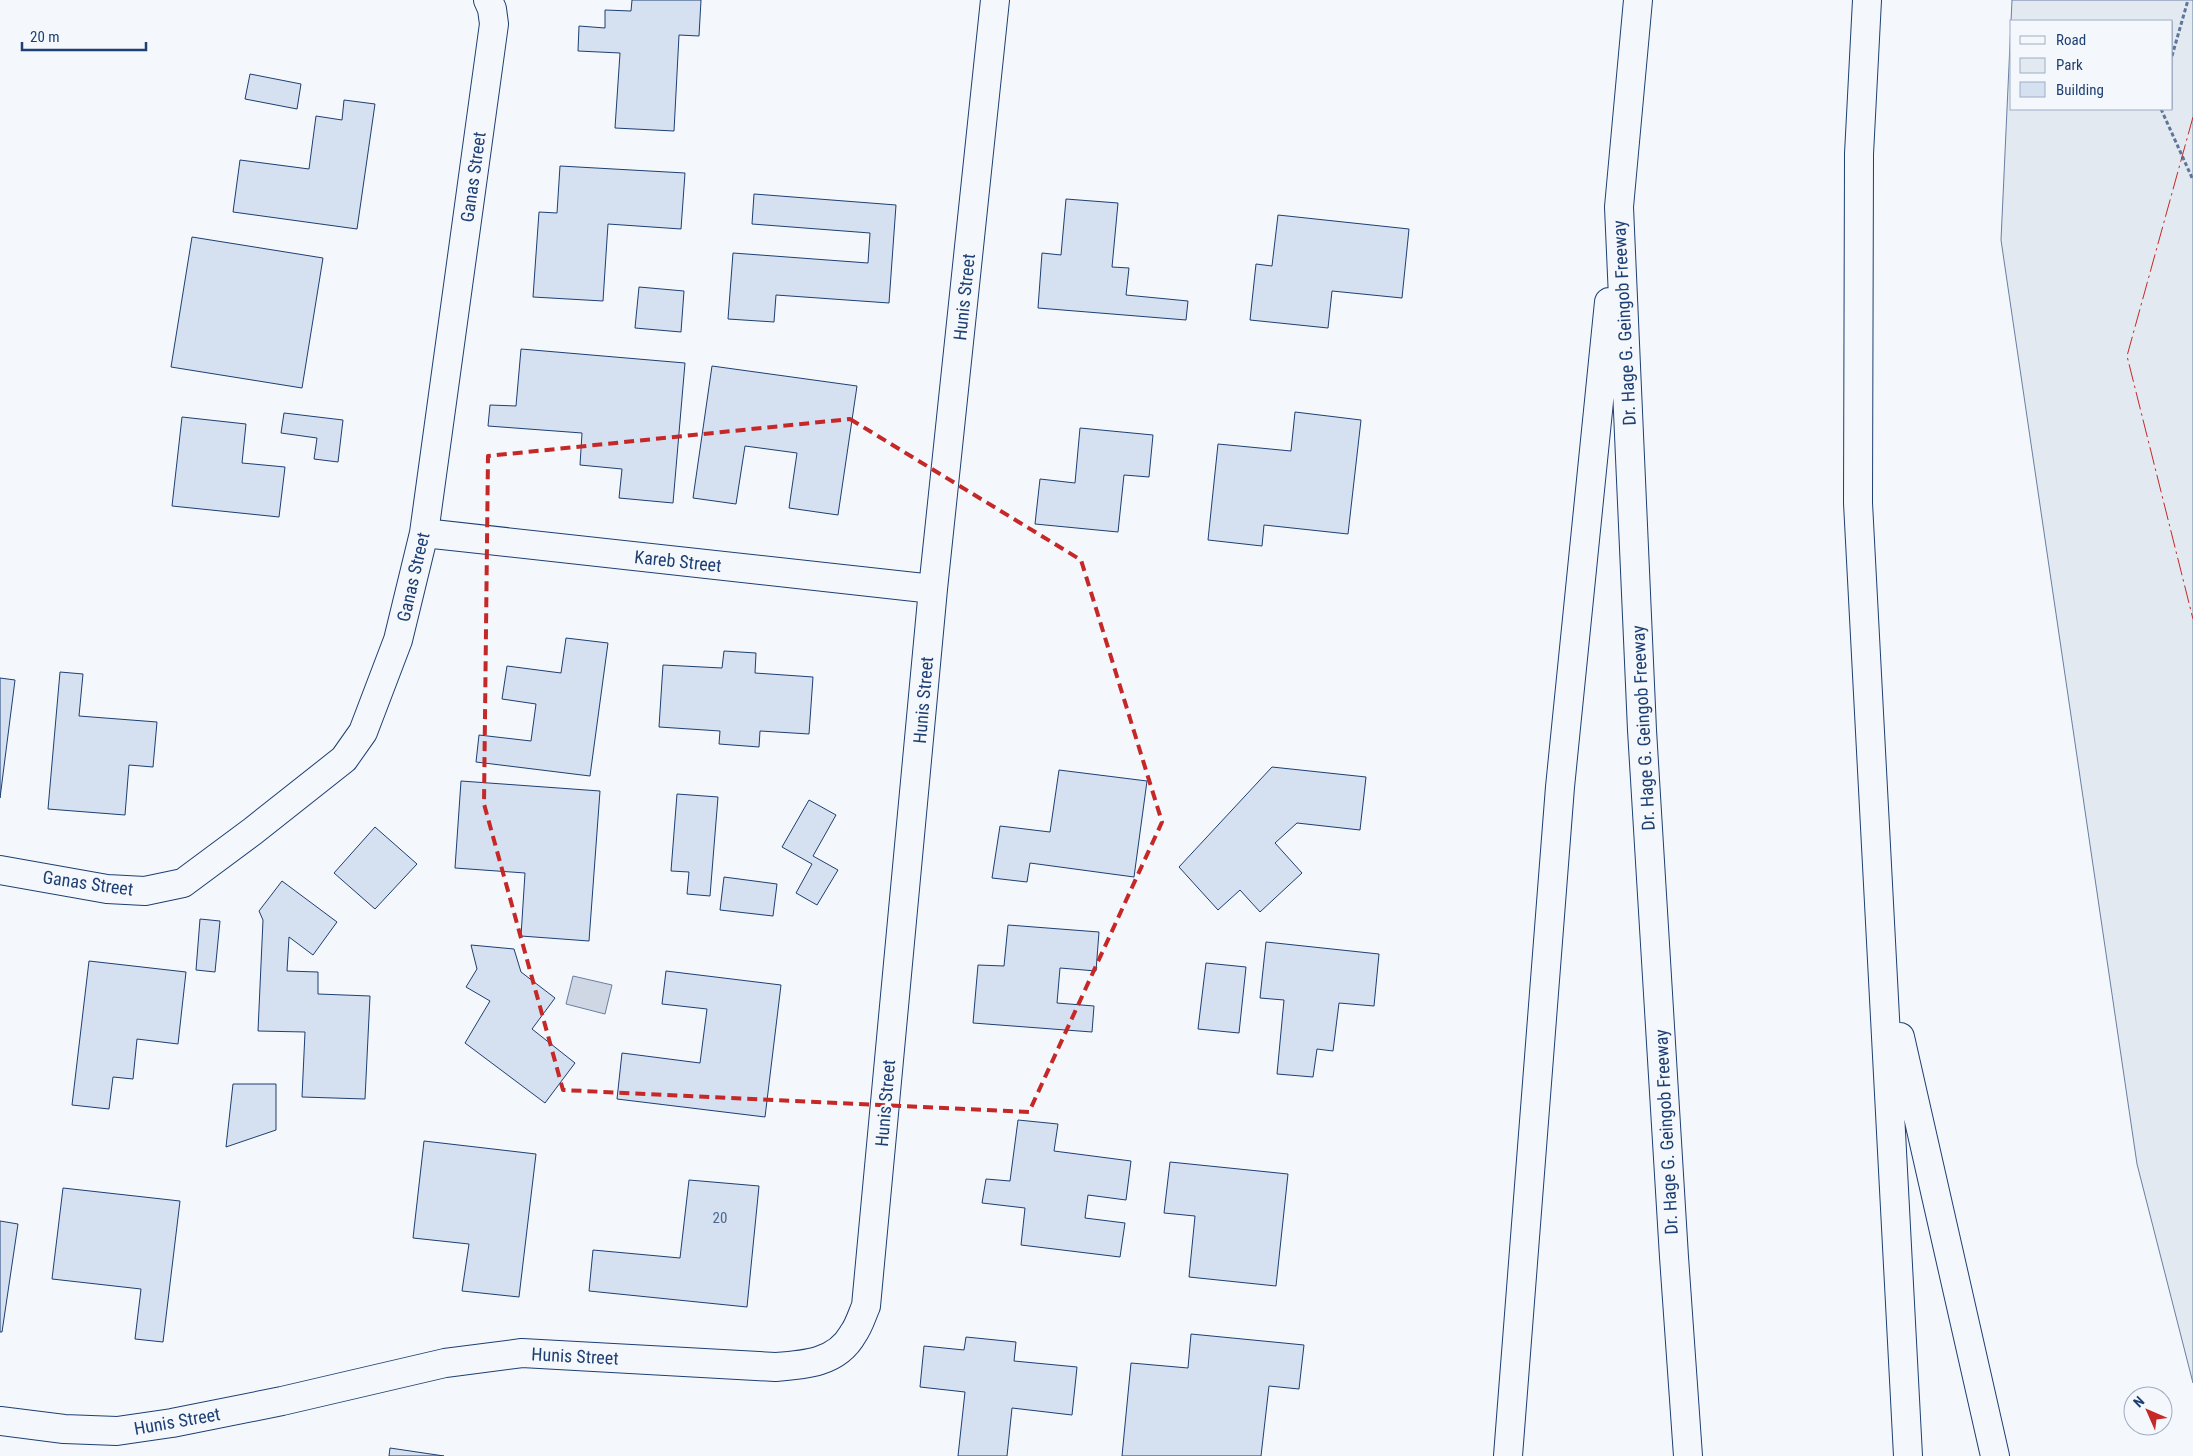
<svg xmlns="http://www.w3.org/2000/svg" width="2193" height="1456" viewBox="0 0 2193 1456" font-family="'Roboto Condensed',sans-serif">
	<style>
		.green { fill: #e3e9f0; stroke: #687fa3; fill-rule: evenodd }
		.water { fill: #cfd7e4; stroke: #687fa3 }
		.building { fill: #d5e0f0; stroke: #1d3f73 }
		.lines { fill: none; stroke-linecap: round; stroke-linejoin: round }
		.street-casing { stroke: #1d3f73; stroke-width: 30 }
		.highway-casing { stroke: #1d3f73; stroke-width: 30 }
		.path { stroke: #5e769c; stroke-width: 3; stroke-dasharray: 4 2.5; stroke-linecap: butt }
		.street { stroke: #f4f7fb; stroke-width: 28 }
		.highway { stroke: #f4f7fb; stroke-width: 28 }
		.power { stroke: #c62828; stroke-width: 1; stroke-dasharray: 18 4 2.5 4; stroke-linecap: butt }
		.marked { fill: none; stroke: #c62828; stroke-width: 4; stroke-dasharray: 10 6; stroke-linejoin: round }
		.labels { text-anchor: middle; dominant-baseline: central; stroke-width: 4; stroke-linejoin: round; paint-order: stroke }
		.number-label { font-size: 15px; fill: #4b6792 }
		.street-label { font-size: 18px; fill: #1d3f73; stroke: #f4f7fb }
	</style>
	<rect width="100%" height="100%" fill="#f4f7fb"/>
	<path class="green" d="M2012 0H2193V1383L2137 1164 2001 240ZM2012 21H2172V109H2012Z"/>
	<path class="water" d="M573 976 612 985 605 1014 566 1004Z"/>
	<path class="building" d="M632 0H701L699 36 679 35 674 131 615 128 620 53 578 51 579 26 605 28V10L631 11Z
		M250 74 301 84 297 109 245 99Z
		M344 100 375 104 357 229 233 212 240 160 309 169 316 116 342 120Z
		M560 166 685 173 681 229 608 224 603 301 533 297 539 212 557 213Z
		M754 194 896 205 889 303 776 295 774 322 728 319 733 253 868 263 870 233 752 224Z
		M1066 199 1118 203 1112 267 1129 268 1126 295 1188 301 1186 320 1038 308 1042 253 1061 255Z
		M1278 215 1409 229 1402 298 1332 291 1328 328 1250 320 1256 264 1272 266Z
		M192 237 323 258 302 388 171 367Z
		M639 287 684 291 681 332 635 328Z
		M521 349 685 363 673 503 619 498 622 469 580 465 582 433 488 426 490 405 516 406Z
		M712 366 857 386 838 515 789 508 797 453 745 446 736 504 693 498Z
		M1295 412 1361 420 1348 534 1264 525 1262 546 1208 540 1218 444 1291 451Z
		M284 413 343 420 338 462 314 459 317 438 281 433Z
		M182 417 246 424 242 463 285 467 279 517 172 506Z
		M1080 428 1153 435 1149 477 1124 475 1118 532 1035 524 1040 479 1075 483Z
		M566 638 608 643 590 776 476 762 479 735 531 741 536 704 502 699 507 666 561 673Z
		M724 651 756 653 755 673 813 677 809 734 760 731 759 747 719 744 720 731 659 727 663 665 722 668Z
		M60 672 83 674 79 716 157 722 153 767 129 765 125 815 48 809Z
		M0 678 15 680 0 798Z
		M1272 767 1366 777 1360 830 1297 823 1275 843 1302 873 1260 912 1240 890 1218 910 1179 867Z
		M1059 770 1147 781 1134 877 1030 863 1027 882 992 878 1000 826 1050 832Z
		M461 781 600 791 589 941 521 936 525 873 455 868Z
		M677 794 718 797 710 896 687 894 689 872 671 871Z
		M809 800 836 815 813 856 838 870 817 905 796 893 812 864 782 847Z
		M375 827 417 864 375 909 334 873Z
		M724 877 777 884 773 916 720 910Z
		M282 881 337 922 313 955 289 937 287 971 318 972V994L370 996 365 1099 302 1097 305 1032 258 1031 263 920 259 911Z
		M200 919 220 921 215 972 196 970Z
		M1008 925 1099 932 1096 971 1060 968 1057 1003 1094 1006 1092 1032 973 1023 978 965 1004 966Z
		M1266 942 1379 954 1374 1006 1339 1003 1333 1051 1317 1049 1313 1077 1277 1074 1284 1000 1260 998Z
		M471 945 514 949 521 972 555 998 532 1029 575 1063 545 1103 465 1043 490 1001 466 987 477 969Z
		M89 961 186 972 178 1044 137 1039 133 1079 113 1077 109 1109 72 1105Z
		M1206 963 1246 967 1239 1033 1198 1029Z
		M666 971 781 985 765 1117 617 1099 622 1053 700 1063 707 1009 662 1004Z
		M233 1084H276V1130L226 1147Z
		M1018 1120 1058 1124 1054 1151 1131 1161 1126 1200 1088 1195 1085 1218 1125 1223 1120 1257 1021 1245 1025 1208 982 1203 986 1179 1010 1181Z
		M424 1141 536 1154 519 1297 462 1291 469 1244 413 1238Z
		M1170 1162 1288 1174 1276 1286 1189 1277 1195 1216 1164 1213Z
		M689 1180 759 1186 747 1307 589 1291 593 1250 680 1258Z
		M63 1188 180 1201 163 1342 135 1339 141 1289 52 1279Z
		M0 1221 18 1224 2 1332H0Z
		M1191 1334 1304 1345 1299 1389 1269 1386 1261 1456H1122L1131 1363 1188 1368Z
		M966 1337 1016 1342 1014 1361 1077 1367 1072 1415 1012 1408 1007 1456H958L965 1392 920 1387 924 1346 964 1350Z
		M390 1448 444 1456H389Z"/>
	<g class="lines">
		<defs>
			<path id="street" d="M424 533 933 589
				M0 870 107 889 145 891 183 883 253 831 344 759 363 732 398 640 424 533 494 24 492 9 488 0
				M0 1421 64 1429 117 1431 172 1423 282 1401 445 1363 522 1353 775 1367C804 1365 837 1363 853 1334 859 1326 862 1315 866 1306L933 589 995 0"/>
			<path id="highway" d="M1638 0 1619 207 1642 730 1674 1257 1688 1456
				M1867 0 1859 154 1858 503 1908 1456
				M1900 1037 1995 1456
				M1508 1456 1560 787 1609 302"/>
		</defs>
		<use href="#street" class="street-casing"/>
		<use href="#highway" class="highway-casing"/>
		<path class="path" d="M2172 56 2188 0
			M2161 109 2193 180"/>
		<use href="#street" class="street"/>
		<use href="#highway" class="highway"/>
		<path class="power" d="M2193 117 2127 356 2193 619"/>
	</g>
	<path class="marked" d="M850 419 1081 560 1162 822 1029 1112 563 1090 484 804 488 456Z"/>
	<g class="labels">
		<g class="number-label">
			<text x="720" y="1218">20</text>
		</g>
		<g class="street-label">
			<text transform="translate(473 177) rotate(-82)">Ganas Street</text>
			<text transform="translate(964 297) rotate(-84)">Hunis Street</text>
			<text transform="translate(1624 323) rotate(-93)">Dr. Hage G. Geingob Freeway</text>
			<text transform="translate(678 561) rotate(6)">Kareb Street</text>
			<text transform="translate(413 577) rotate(-77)">Ganas Street</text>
			<text transform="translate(923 700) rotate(-85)">Hunis Street</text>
			<text transform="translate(1643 728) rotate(-93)">Dr. Hage G. Geingob Freeway</text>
			<text transform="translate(88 883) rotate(8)">Ganas Street</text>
			<text transform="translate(885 1103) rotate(-85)">Hunis Street</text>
			<text transform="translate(1666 1132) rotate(-93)">Dr. Hage G. Geingob Freeway</text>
			<text transform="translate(575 1356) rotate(3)">Hunis Street</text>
			<text transform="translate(177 1421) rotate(-10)">Hunis Street</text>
		</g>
	</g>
	<rect x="2010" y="20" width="162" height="90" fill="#f4f7fb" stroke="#9eadc5"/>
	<rect x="2020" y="36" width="25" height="8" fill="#f4f7fb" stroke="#9eadc5"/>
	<text x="2056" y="45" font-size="15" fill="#1d3f73">Road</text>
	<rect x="2020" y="58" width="25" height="15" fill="#e3e9f0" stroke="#9eadc5"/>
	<text x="2056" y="70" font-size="15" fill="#1d3f73">Park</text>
	<rect x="2020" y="82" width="25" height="15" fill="#d5e0f0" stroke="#9eadc5"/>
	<text x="2056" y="95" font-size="15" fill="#1d3f73">Building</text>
	<g transform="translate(2148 1411) rotate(315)"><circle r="24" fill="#f4f7fb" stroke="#9eadc5"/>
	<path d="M0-4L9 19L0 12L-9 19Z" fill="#c62828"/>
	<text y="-8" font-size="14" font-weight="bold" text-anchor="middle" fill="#1d3f73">N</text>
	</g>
	<path d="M22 42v8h124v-8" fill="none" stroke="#1d3f73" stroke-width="2.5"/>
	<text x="30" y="42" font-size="15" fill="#1d3f73" stroke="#f4f7fb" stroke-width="4" paint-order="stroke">20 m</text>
</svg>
